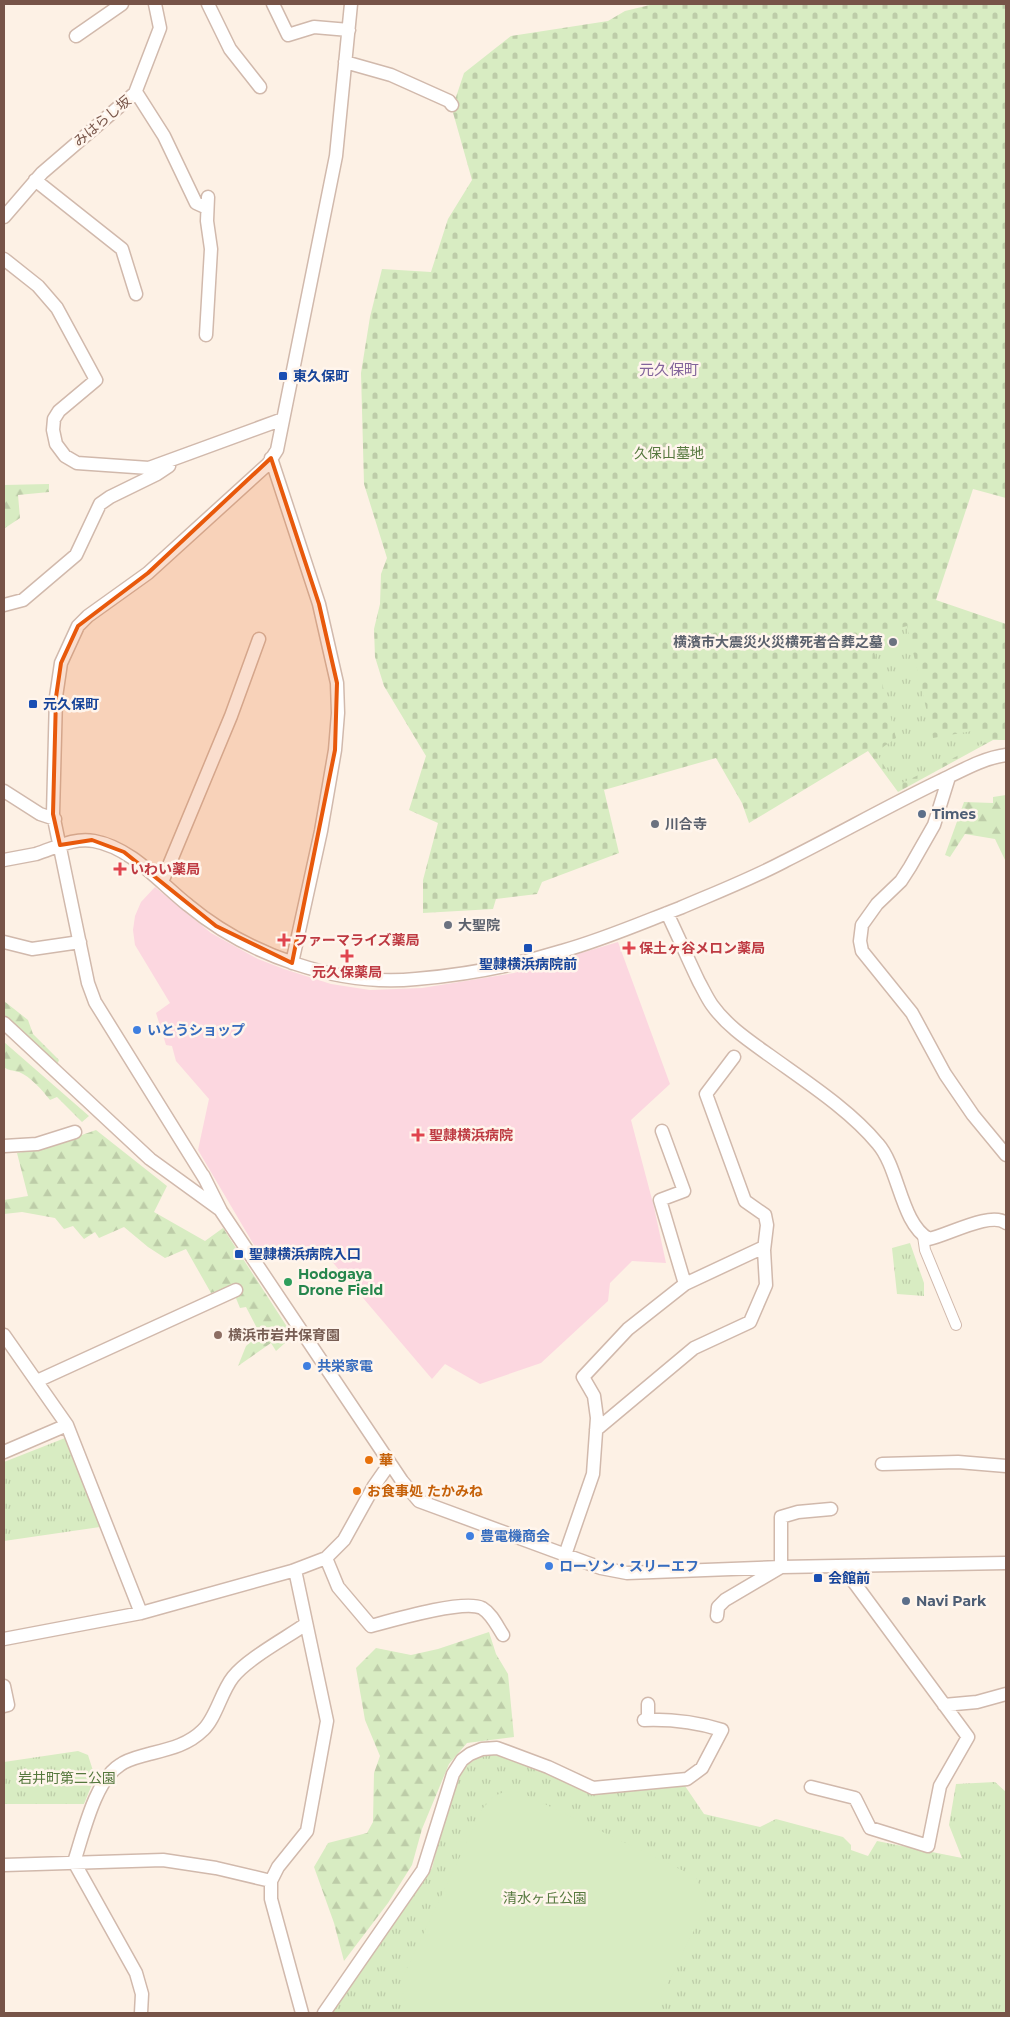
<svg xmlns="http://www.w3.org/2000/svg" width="1010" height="2017" viewBox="0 0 1010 2017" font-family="Montserrat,'Noto Sans JP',sans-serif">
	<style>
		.medical { fill: #fcd7e0 }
		.forest { fill: url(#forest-firs) }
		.cemetery { fill: url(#cemetery-stones) }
		.park { fill: url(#park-tufts) }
		.pitch { fill: #d8ecc2 }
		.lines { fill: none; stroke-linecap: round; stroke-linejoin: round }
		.pedestrian-casing { stroke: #d1b9ac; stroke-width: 12 }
		.minor-casing { stroke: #d1b9ac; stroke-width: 15 }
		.pedestrian { stroke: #fff; stroke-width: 10 }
		.minor { stroke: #fff; stroke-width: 12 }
		.marked { fill: #e8590c; fill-opacity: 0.2; stroke: #e8590c; stroke-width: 4; stroke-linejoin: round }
		.transit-dot { fill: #1a4fb4; stroke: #fff5ec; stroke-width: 2 }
		.worship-dot { fill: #6b7280; stroke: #fff5ec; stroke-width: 2 }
		.service-dot { fill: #5c6f8a; stroke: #fff5ec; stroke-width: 2 }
		.health-dot { fill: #e0444e; stroke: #fff5ec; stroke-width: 2 }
		.shop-dot { fill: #3f7fe0; stroke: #fff5ec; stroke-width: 2 }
		.leisure-dot { fill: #2e9e5b; stroke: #fff5ec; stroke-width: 2 }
		.education-dot { fill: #8d6e63; stroke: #fff5ec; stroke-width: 2 }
		.food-dot { fill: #e8710a; stroke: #fff5ec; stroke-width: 2 }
		.labels { text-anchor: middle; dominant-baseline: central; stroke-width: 5; stroke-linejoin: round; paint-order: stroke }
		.street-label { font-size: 14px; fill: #775448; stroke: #fff5ec }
		.transit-label { font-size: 14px; font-weight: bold; fill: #164399; stroke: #fff5ec; text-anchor: start }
		.park-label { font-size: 14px; fill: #55783d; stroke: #fff5ec }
		.worship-label { font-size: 14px; font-weight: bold; fill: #5b616d; stroke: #fff5ec; text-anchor: start }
		.service-label { font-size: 14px; font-weight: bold; fill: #4e5e75; stroke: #fff5ec; text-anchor: start }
		.health-label { font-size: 14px; font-weight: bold; fill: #be3a42; stroke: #fff5ec; text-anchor: start }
		.shop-label { font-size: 14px; font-weight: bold; fill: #366cbe; stroke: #fff5ec; text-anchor: start }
		.leisure-label { font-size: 14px; font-weight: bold; fill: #27864d; stroke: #fff5ec; text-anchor: start }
		.education-label { font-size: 14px; font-weight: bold; fill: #785e54; stroke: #fff5ec; text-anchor: start }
		.food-label { font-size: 14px; font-weight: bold; fill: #c56008; stroke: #fff5ec; text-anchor: start }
		.neighbourhood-label { font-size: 15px; fill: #82649b; stroke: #fff5ec }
	</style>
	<defs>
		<pattern id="forest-firs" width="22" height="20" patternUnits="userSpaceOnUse" patternTransform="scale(1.25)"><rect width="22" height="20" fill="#d8ecc2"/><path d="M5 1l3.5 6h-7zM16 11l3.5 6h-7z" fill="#bdcca8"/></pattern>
		<pattern id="cemetery-stones" width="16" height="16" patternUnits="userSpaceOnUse" patternTransform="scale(1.25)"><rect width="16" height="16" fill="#d8ecc2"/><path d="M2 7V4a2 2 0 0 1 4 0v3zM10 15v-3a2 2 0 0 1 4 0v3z" fill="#bdcca8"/></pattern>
		<pattern id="park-tufts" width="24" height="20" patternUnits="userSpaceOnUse" patternTransform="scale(1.25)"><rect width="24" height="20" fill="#d8ecc2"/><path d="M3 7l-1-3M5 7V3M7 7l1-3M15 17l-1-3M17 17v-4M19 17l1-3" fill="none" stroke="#bdcca8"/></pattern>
	</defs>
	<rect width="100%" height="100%" fill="#fdf1e5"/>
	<path class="medical" d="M155 887 211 933 258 959 284 969 331 984 370 990 422 988 514 973 618 942 670 1084 631 1120 654 1207 666 1263 632 1261 610 1283 608 1301 541 1363 480 1384 445 1364 432 1379 329 1258 282 1250 264 1262 198 1150 209 1099 176 1061 172 1046 166 1045 156 1013 170 1003 135 945 133 930 135 916 141 902Z"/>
	<path class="forest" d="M49 484V492L18 495 20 518 5 528 4 526V485Z
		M1006 795V862L995 839 965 834 950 857 945 855 964 802 993 803V797Z
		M4 1001 28 1020 33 1034 59 1060 57 1065 9 1021 4 1015Z
		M4 1042 89 1116 82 1122 57 1097 50 1100C42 1090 31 1077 19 1072 12 1070 9 1071 4 1067Z
		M96 1130 167 1186 154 1212 205 1241 223 1228 293 1336 276 1351 271 1343 238 1366 246 1346 260 1334 246 1307 240 1308 231 1286 211 1293 186 1249 165 1258 148 1247 124 1227 99 1238 95 1232 84 1239 73 1226 64 1229 55 1218 22 1212 4 1214V1200L28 1196 17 1153 42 1149Z
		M489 1632 496 1654 508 1674 514 1737 467 1743 449 1764 422 1829 412 1865 388 1903 344 1961 334 1923 314 1867 328 1843 367 1833 373 1822 374 1773 380 1756 365 1720 356 1668 376 1648 411 1655 438 1649Z"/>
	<path class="cemetery" d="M654 4H1006V498L973 489 936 600 1006 624V740H993L898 792 868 751 749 823 742 803 716 758 604 790 619 853 542 882 537 894 496 899 493 909 423 913V880L438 823 409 810 426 756 384 686 375 657 374 629 380 604 381 574 387 558 364 484 361 373 370 317 382 269 431 272 448 219 472 180 452 109 464 73 511 36 608 21 625 11Z"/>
	<path class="park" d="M907 626 933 738 983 729 988 741 896 786 876 752 896 738 870 636Z
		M910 1243 924 1283V1296L897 1294 892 1248Z
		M65 1438 100 1527 4 1541V1462Z
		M78 1751 88 1755 95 1777 84 1804H4V1762Z
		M492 1755 504 1756 518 1760 592 1792 615 1793 685 1786 704 1814 760 1827 776 1819 843 1837 851 1845V1850L868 1856 877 1841 962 1858 949 1825 956 1784 995 1782 1006 1792V2013H332L432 1868 451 1794 459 1775 467 1765 479 1757Z"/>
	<path class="pitch" d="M504 1792H514L526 1795 696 1877 707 1904 653 2013H424L406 2004 400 1983 483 1808 494 1796Z"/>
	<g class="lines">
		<defs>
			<path id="pedestrian" d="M923 1236 925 1250 956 1325"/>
			<path id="minor" d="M208 4 230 49 260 87
				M273 4 288 35 314 27 349 30
				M76 36 122 4
				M345 62 391 75 449 101 452 105
				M136 92 164 136 196 203 207 208
				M35 180 122 249 136 294
				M4 217 42 173 135 93 160 28 155 4
				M4 259 38 286 57 308 96 380 59 411 54 419 53 430 56 444 65 456 77 463 149 468 283 419
				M206 335 211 249 207 221 208 197
				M271 458 319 604 337 683 338 713 335 750 321 831 292 963
				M4 605 23 600 76 555 100 504 110 497 157 474 169 466
				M949 777 934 825 910 867 901 881 877 904 862 925 860 941 862 951 912 1013 945 1074 973 1115 1006 1155
				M4 791 40 814 55 819
				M4 860C15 858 25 856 36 854 55 848 74 837 94 841 132 848 159 882 188 905 248 955 338 987 416 979 463 975 517 965 562 951 602 940 641 923 680 908 715 893 751 879 785 861 837 835 888 806 940 781 961 771 983 758 1006 755
				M162 882 231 716 259 639
				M667 913C678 936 688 959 699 982 703 989 707 998 712 1005 727 1026 748 1040 769 1055 805 1081 850 1110 878 1144 899 1168 901 1224 929 1239 948 1235 991 1211 1006 1223
				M4 942 32 949 80 942
				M4 1023 150 1159 219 1209
				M662 1131 684 1191 660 1200 685 1284
				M4 1146 37 1144 75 1132
				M203 1175 221 1211 402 1481 419 1501 601 1568 627 1573 781 1567 1006 1563
				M205 1179 95 1002 88 983 53 814 56 697 61 663 78 626 88 616 148 573 268 464 277 450 336 156 351 4
				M4 1335 67 1425 141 1613
				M37 1381 236 1290
				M596 1430 694 1348 750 1322 766 1285 764 1250 767 1225 765 1215 745 1201 706 1094 734 1057
				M4 1452 67 1425
				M882 1464 958 1462 1006 1466
				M565 1555 593 1474 597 1418 594 1396 583 1377 628 1329 685 1284 764 1247
				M326 1558 338 1587 371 1626C393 1620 464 1599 482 1608 492 1614 497 1626 503 1635
				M295 1570 327 1721 307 1831 278 1867 271 1881V1899L302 2013
				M717 1616 718 1607 725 1600 781 1567V1517L798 1512 831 1509
				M4 1639 141 1613 292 1571 326 1558 344 1540 374 1486 390 1463
				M4 1686 8 1705 4 1706
				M944 1705 977 1702 1006 1694
				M648 1720V1704
				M811 1787 855 1798 870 1828 928 1846 940 1786 968 1737 842 1566
				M4 1865 163 1860 216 1868 271 1881
				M141 2013 142 1994 136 1973 74 1862C83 1835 95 1780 120 1765 128 1759 139 1757 149 1754 169 1749 188 1745 203 1730 216 1718 221 1692 233 1677 247 1659 286 1638 306 1624
				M324 2013 423 1870 453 1774 462 1760 470 1754 482 1749 497 1748 548 1767 593 1788 687 1779 702 1768 722 1730C696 1722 671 1719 644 1720"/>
		</defs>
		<use href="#pedestrian" class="pedestrian-casing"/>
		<use href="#minor" class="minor-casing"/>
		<use href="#pedestrian" class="pedestrian"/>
		<use href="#minor" class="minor"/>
	</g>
	<path class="marked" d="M271 458 319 604 337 683 335 750 292 963 216 926 124 852 92 840 60 845 53 814 56 697 61 663 78 626 148 573Z"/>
	<g class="transit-dot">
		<rect x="278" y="371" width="10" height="10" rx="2.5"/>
		<rect x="28" y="699" width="10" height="10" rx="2.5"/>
		<rect x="523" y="943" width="10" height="10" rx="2.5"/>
		<rect x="234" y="1249" width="10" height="10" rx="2.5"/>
		<rect x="813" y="1573" width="10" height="10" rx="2.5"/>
	</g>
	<g class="worship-dot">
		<circle cx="893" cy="642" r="5"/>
		<circle cx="655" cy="824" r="5"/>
		<circle cx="448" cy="925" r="5"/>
	</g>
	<g class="service-dot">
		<circle cx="922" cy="814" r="5"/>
		<circle cx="906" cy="1601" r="5"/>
	</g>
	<g class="health-dot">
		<path d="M117.5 861.5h5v5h5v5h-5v5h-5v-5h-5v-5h5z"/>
		<path d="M281.5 932.5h5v5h5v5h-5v5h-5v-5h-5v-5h5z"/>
		<path d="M626.5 940.5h5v5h5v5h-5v5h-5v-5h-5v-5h5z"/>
		<path d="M344.5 948.5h5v5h5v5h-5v5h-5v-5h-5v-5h5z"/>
		<path d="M415.5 1127.5h5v5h5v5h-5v5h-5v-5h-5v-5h5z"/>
	</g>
	<g class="shop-dot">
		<circle cx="137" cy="1030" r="5"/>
		<circle cx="307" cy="1366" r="5"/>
		<circle cx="470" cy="1536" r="5"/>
		<circle cx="549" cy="1566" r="5"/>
	</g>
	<circle class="leisure-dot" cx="288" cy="1282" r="5"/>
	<circle class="education-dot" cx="218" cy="1335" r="5"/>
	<g class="food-dot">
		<circle cx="369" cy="1460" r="5"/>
		<circle cx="357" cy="1491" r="5"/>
	</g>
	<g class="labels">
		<g class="street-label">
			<text transform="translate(102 121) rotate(-40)">みはらし坂</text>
		</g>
		<g class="transit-label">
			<text x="293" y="376">東久保町</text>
			<text x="43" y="704">元久保町</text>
			<text x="528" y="964" text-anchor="middle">聖隷横浜病院前</text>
			<text x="249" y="1254">聖隷横浜病院入口</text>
			<text x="828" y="1578">会館前</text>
		</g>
		<g class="park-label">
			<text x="669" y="453">久保山墓地</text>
			<text x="67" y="1778">岩井町第二公園</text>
			<text x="545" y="1898">清水ヶ丘公園</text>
		</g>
		<g class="worship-label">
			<text x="883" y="642" text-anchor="end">横濱市大震災火災横死者合葬之墓</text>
			<text x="665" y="824">川合寺</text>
			<text x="458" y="925">大聖院</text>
		</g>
		<g class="service-label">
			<text x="932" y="814">Times</text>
			<text x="916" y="1601">Navi Park</text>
		</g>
		<g class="health-label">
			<text x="130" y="869">いわい薬局</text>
			<text x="294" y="940">ファーマライズ薬局</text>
			<text x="639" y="948">保土ヶ谷メロン薬局</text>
			<text x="347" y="972" text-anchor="middle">元久保薬局</text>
			<text x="429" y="1135">聖隷横浜病院</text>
		</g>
		<g class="shop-label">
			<text x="147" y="1030">いとうショップ</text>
			<text x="317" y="1366">共栄家電</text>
			<text x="480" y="1536">豊電機商会</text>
			<text x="559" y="1566">ローソン・スリーエフ</text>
		</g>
		<g class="leisure-label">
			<text x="298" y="1274">Hodogaya<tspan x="298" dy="16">Drone Field</tspan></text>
		</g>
		<g class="education-label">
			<text x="228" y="1335">横浜市岩井保育園</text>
		</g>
		<g class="food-label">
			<text x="379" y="1460">華</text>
			<text x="367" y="1491">お食事処 たかみね</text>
		</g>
		<g class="neighbourhood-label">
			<text x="669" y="369">元久保町</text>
		</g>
	</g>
	<rect width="1010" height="2017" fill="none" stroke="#775448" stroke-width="10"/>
</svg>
